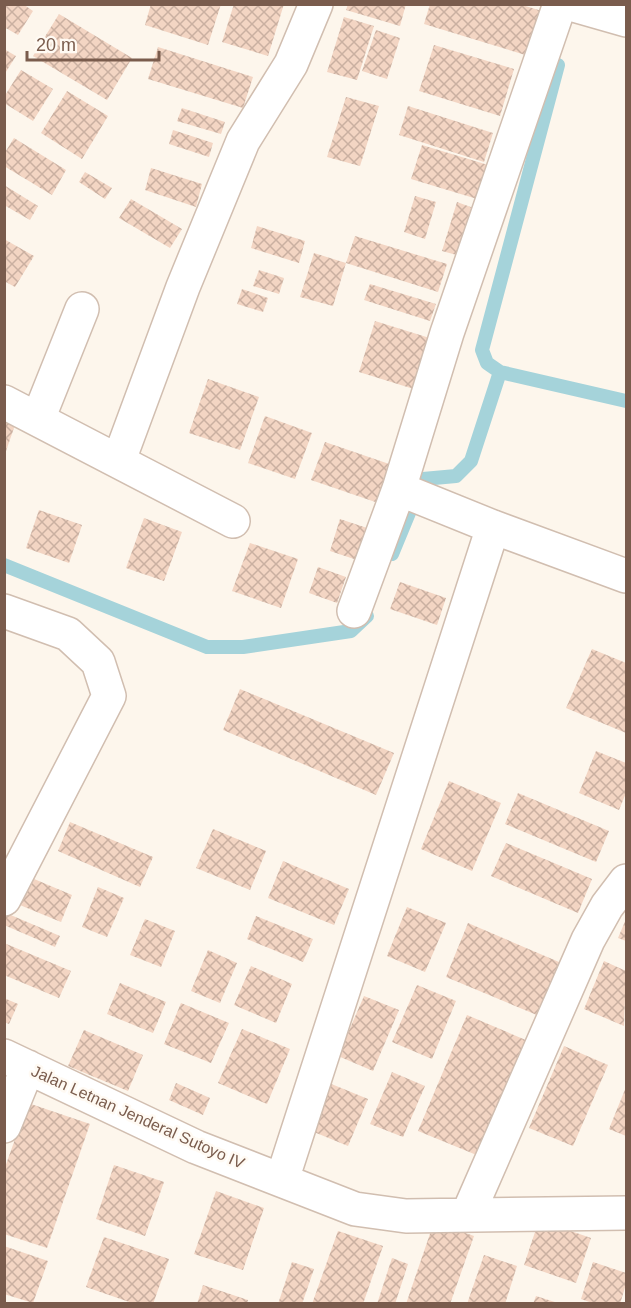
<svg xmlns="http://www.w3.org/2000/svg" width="631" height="1308" viewBox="0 0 631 1308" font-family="Arial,sans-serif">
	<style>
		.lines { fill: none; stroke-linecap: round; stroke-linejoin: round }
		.stream { stroke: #a5d3da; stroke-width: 14 }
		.building { fill: url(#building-cross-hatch) }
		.minor-casing { stroke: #d1beb0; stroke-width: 36 }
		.minor { stroke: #fff; stroke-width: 33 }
		.labels { text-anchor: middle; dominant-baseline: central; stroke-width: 5; stroke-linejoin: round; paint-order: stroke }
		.street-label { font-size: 16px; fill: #7a5c4d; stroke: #fffaf3 }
	</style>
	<defs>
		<pattern id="building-cross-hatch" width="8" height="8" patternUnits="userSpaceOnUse" patternTransform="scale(1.5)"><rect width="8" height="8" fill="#f3d5c3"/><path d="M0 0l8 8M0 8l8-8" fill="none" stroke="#cab0a1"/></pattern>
	</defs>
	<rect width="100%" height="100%" fill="#fdf6ec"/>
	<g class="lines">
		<path class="stream" d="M500 372 487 363 482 350 558 65
			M392 554 423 479 456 476 471 461 500 372 626 401
			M4 565 207 647H243L351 631 367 616"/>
	</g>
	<path class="building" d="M4 4H23L33 11 18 35 4 27Z
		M151 4H221L208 45 145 25Z
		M234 4H284L268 56 222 42Z
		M348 4H406L400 26 346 10Z
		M430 4H519L545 12 532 57 424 24Z
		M59 14 132 58 107 100 33 56Z
		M344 17 374 26 357 80 327 72Z
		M376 30 400 38 387 79 362 71Z
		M434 45 514 69 500 116 419 91Z
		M158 47 253 77 243 108 148 79Z
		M4 49 16 56 4 75Z
		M21 70 53 89 33 121 4 103V97Z
		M67 91 108 116 82 159 41 133Z
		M346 97 379 106 360 166 327 157Z
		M408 106 493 133 484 162 399 135Z
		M182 108 225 122 221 134 177 121Z
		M173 130 213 143 209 157 169 144Z
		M14 138 66 170 52 195 4 166V154Z
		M422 145 498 168 487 202 411 179Z
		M151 168 202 184 196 207 145 190Z
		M85 172 112 188 105 199 79 182Z
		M4 185 38 206 30 220 4 205Z
		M415 196 436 202 425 239 404 232Z
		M131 199 182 229 170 248 119 218Z
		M457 202 479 210 464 257 442 251Z
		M257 226 305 241 299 263 251 248Z
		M355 236 447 264 438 292 346 263 333 306 300 297 314 253 346 263Z
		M4 239 34 256 15 287 4 281Z
		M259 270 284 278 279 294 253 286Z
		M370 284 436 304 430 321 364 300Z
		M242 289 268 298 263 312 237 304Z
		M375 321 436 340 420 391 359 372Z
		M208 379 259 397 240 450 189 433Z
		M265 416 312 433 295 479 248 463Z
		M4 421 15 425 5 454H4Z
		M325 442 398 467 384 505 311 480Z
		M39 510 82 525 69 563 26 548Z
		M144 518 182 532 164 581 126 568Z
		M340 519 370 529 360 561 330 551Z
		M250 543 298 559 281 608 232 591Z
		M318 567 346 577 337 603 309 593Z
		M400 582 446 598 437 625 390 609Z
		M592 649 626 663V733L566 708Z
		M240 689 394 753 376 795 223 730Z
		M596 751 626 763V793L619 810 579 793Z
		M449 781 501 803 472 871 421 849Z
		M518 793 609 831 596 862 505 824Z
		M70 822 153 857 140 887 58 851Z
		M213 829 266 851 250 890 196 868Z
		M506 843 592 879 578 913 491 876Z
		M283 861 349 889 334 925 268 898Z
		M27 876 72 895 61 922 15 903Z
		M98 887 124 898 107 937 82 927Z
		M407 907 446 923 425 972 387 956Z
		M6 913 60 936 55 947 4 925Z
		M256 916 313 939 303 962 247 939Z
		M145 919 175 931 161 967 130 955Z
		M626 919V941L618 938Z
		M468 923 566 965 544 1018 446 977Z
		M4 943 71 971 59 998 4 975Z
		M208 950 237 963 220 1003 191 991Z
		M604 961 626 971 624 1026 584 1009Z
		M251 966 292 984 276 1023 234 1005Z
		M120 983 166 1002 153 1033 107 1014Z
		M417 985 456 1001 432 1059 392 1042Z
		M364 996 399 1010 373 1071 338 1056Z
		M4 998 18 1004 9 1024 4 1022Z
		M181 1003 229 1023 211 1063 164 1044Z
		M467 1015 528 1041 479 1156 418 1131Z
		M242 1029 290 1049 267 1104 218 1083Z
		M84 1030 143 1055 128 1091 68 1066Z
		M564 1046 608 1065 573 1146 529 1128Z
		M392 1072 425 1086 403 1137 370 1124Z
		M176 1083 210 1098 203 1115 169 1100Z
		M329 1083 368 1099 348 1146 309 1130Z
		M626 1087V1136L609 1129Z
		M28 1103 90 1124 47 1248 4 1234V1170Z
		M114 1165 164 1182 145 1236 96 1219Z
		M216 1191 264 1208 243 1270 194 1254Z
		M539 1220 591 1238 576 1283 524 1265Z
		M434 1222 474 1236 450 1304H406Z
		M338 1231 383 1246 363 1304H312Z
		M104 1237 169 1259 153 1304H135L86 1287Z
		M4 1246 48 1261 33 1303 4 1294Z
		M484 1255 517 1266 505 1304H467Z
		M392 1258 408 1264 395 1304H377Z
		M292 1262 314 1269 302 1304H278Z
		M593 1262 626 1273V1284L620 1304H595L581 1299Z
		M203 1285 248 1300 247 1304H197Z
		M536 1296 558 1303V1304H533Z"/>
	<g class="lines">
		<defs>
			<path id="minor" d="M570 4 626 20
				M4 402 233 521
				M38 419 82 309
				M119 460 183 287 243 141 291 64 316 4
				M399 489 493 527 626 576
				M4 611 68 634 98 662 109 696 4 899
				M354 611 399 489 447 333 560 4
				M4 1056 196 1147 355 1209 406 1216 626 1213
				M4 1126 28 1067
				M282 1180 493 527
				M468 1214 588 940 607 906 626 881"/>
		</defs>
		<use href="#minor" class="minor-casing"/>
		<use href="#minor" class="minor"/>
	</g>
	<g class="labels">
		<g class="street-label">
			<text transform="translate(138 1117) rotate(24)">Jalan Letnan Jenderal Sutoyo IV</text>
		</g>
	</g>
	<rect width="631" height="1308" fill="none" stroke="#7a5c4d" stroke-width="12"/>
	<path d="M27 51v9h132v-9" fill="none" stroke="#7a5c4d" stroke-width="3"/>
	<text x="36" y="51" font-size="18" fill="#7a5c4d" stroke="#fffaf3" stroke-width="4.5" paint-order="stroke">20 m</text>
</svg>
